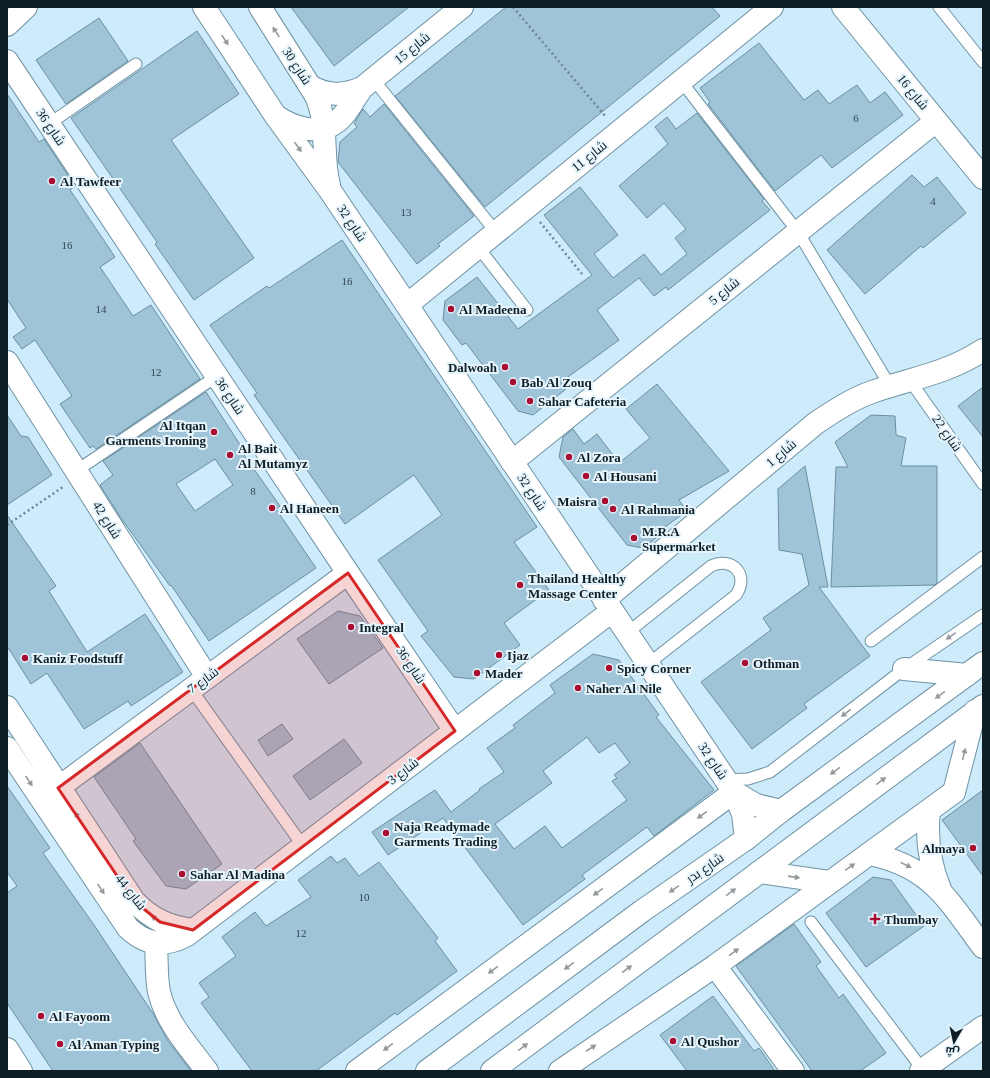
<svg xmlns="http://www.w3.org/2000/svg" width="990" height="1078" viewBox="0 0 990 1078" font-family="'Times New Roman',Cairo,serif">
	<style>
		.building { fill: #9fc4d7; stroke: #6b8fa0; fill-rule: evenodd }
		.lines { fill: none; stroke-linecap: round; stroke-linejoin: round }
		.service-casing { stroke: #6f93a4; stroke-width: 13 }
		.minor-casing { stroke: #6f93a4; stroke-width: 24 }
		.tertiary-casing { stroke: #6f93a4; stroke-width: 24 }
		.secondary-casing { stroke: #6f93a4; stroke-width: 24 }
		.path { stroke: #708792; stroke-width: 2.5; stroke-dasharray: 2 3; stroke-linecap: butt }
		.service { stroke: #fff; stroke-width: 11 }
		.minor { stroke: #fff; stroke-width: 22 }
		.tertiary { stroke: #fff; stroke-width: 22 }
		.secondary { stroke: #fff; stroke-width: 22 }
		.oneway { fill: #93999c }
		.marked { fill: #d62828; fill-opacity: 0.2; stroke: #d62828; stroke-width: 3; stroke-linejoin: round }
		.poi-dot { fill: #a70d31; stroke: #e6f5fd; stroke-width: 1.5 }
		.labels { text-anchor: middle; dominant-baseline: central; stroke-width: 4; stroke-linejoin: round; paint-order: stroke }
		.number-label { font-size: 11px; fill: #334751 }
		.street-label { font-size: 13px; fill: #0f1d24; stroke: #e6f5fd }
		.poi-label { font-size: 13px; font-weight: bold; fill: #0f1d24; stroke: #e6f5fd; text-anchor: start }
	</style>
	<rect width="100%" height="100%" fill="#cdebfa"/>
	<path class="building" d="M291 7H409L334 66Z
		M506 7H712L720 16 485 207 395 96Z
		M99 18 128 61 66 104 36 60Z
		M197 31 239 94 171 140 254 258 194 300 155 244 157 242 71 118Z
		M759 43 804 100 818 90 829 104 857 85 870 103 885 92 903 115 832 168 821 155 775 191 708 104 710 102 700 88Z
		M7 94 39 142 44 139 75 186 70 190 115 257 100 267 133 316 151 305 200 379 96 449 93 446 90 448 60 404 72 396 35 340 22 349 13 337 26 328 7 299Z
		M384 104 474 216 438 244 440 246 417 264 338 162 340 142 357 127 354 123 363 109 370 117Z
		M697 113 764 199 762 201 770 210 668 290 666 287 654 296 639 278 597 310 619 340 561 382 566 389 533 415 518 411 466 343 462 345 443 320 445 301 477 277 518 329 592 275 544 215 580 187 618 235 594 254 613 278 644 254 661 275 687 254 675 238 686 229 664 203 647 218 619 186 668 144 655 127 667 117 676 129Z
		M912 175 924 187 937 177 966 213 923 248 921 246 865 294 827 250Z
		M342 240 537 527 514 542 549 590 504 623 520 645 474 679 454 677 421 636 428 631 378 560 442 515 414 475 345 524 254 395 257 393 210 325 267 286 269 288Z
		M657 384 729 471 679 500 687 511 662 529 664 532 643 548 627 545 559 457 563 437 573 429 584 444 597 434 619 463 650 438 626 409Z
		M983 387V437L958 406Z
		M206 392 246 454 244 455 280 506 276 509 316 568 209 641 171 585 170 586 121 518 100 485 113 475 103 461ZM215 459 233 485 195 511 176 484Z
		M7 415 21 436 28 437 52 475 7 505Z
		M871 415 895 416 896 435 906 438 901 466H937V583L935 585 831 587 836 467H848L835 442Z
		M805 466 828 587H819L870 656 804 704 807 708 752 749 701 682 771 630 763 618 809 585 802 554 779 550 778 489Z
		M7 515 56 586 49 591 87 652 145 614 183 672 131 706 128 701 84 729 47 673 31 684 7 646Z
		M338 611 360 616 383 648 329 684 297 639Z
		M593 654 619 660 659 715 656 717 714 790 654 836 647 827 582 875 585 879 523 925 443 818 388 855 372 832 435 790 451 812 480 790 479 789 504 772 487 748 515 728 513 725 555 693 550 685ZM587 737 599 753 615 743 630 763 614 775 617 778 612 781 627 800 562 848 545 826 514 849 495 824 552 783 543 771Z
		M282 724 293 739 268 756 258 740Z
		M344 739 362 763 310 800 293 776Z
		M140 743 222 864 186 889 166 886 133 841 136 839 94 777Z
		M7 786 50 848 43 853 94 925 154 1015 168 1041 191 1071H53L7 1003V893L17 886 7 872Z
		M983 790V876L942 820Z
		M331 856 337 863 345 858 359 876 379 862 438 938 435 941 457 971 397 1015 395 1013 316 1071H252L201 1003 209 997 199 983 236 956 222 937 255 912 266 926 311 897 298 880Z
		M873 877 891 880 924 926 866 967 826 913Z
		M794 924 821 962 816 966 839 998 843 994 886 1053 860 1071H812L736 966Z
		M713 996 754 1051 759 1048 775 1071H687L660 1035Z"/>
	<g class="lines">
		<defs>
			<path id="service" d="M939 7 983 62
				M373 79 496 232
				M681 81 798 232 890 386
				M49 124 136 64
				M478 247 527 310
				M911 382 983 484
				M76 471 217 376
				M627 633 711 566C732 556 750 575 736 595L648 664
				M871 641 983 557
				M191 689 303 846
				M725 780 748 779 770 772 904 669 983 615
				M811 922 923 1070"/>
			<path id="minor" d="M843 7 983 178
				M7 61 348 573 455 731
				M407 305 772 7
				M7 362 207 677
				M512 462 936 121
				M7 707 134 901C151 919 169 927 193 930
				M7 748 128 928C146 945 165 947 187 935L612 611
				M58 788 348 573
				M929 811C926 839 929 863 940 889
				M869 854C931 866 948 900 983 947
				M156 943C157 959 156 976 159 992 166 1022 189 1047 207 1071
				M715 966 793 1071
				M7 1049 21 1071
				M357 1071 734 792
				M560 1071 715 966 954 792
				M921 1071 983 1027"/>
			<path id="tertiary" d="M204 7 275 115 331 192 734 792 743 814 746 839
				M260 7 316 96C329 125 321 155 329 185
				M7 25 26 7
				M310 86C328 96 343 96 362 88L462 7
				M276 116C292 127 317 136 335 123 346 116 354 99 362 88
				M604 600 816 423C834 411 852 399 872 392 912 378 946 374 983 350
				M734 792 756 805 781 811"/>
			<path id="secondary" d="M904 669 967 675
				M954 792 975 711
				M759 872 829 882
				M7 1059 9 1052
				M427 1071 642 911 746 839 781 811 983 663
				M492 1071 983 706"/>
		</defs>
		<use href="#service" class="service-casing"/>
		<use href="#minor" class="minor-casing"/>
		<use href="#tertiary" class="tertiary-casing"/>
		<use href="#secondary" class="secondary-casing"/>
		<path class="path" d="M513 7 606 117
			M540 222 582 274
			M7 525 63 487"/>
		<use href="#service" class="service"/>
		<use href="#minor" class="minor"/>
		<use href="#tertiary" class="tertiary"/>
		<use href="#secondary" class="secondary"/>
	</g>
	<defs><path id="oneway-solid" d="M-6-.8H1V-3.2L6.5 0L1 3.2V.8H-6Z"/></defs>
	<g class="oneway">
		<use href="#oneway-solid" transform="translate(276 32) rotate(-123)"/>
		<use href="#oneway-solid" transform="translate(225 40) rotate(57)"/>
		<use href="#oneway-solid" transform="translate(298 147) rotate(54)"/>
		<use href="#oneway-solid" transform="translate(951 636) rotate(146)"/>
		<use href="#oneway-solid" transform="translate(940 695) rotate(144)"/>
		<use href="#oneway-solid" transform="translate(846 713) rotate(142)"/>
		<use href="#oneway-solid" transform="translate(964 754) rotate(-76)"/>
		<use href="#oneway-solid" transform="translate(835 771) rotate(144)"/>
		<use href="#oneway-solid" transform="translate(29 781) rotate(56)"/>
		<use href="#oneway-solid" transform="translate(881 781) rotate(-37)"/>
		<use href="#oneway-solid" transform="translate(702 815) rotate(144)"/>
		<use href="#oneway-solid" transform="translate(78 817) rotate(-124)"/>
		<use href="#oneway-solid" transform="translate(906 865) rotate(26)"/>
		<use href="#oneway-solid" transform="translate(850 867) rotate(-35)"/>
		<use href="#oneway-solid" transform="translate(794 877) rotate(8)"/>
		<use href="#oneway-solid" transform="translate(101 889) rotate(56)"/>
		<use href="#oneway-solid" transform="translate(674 889) rotate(145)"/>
		<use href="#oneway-solid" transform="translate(598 892) rotate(144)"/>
		<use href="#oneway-solid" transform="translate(731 892) rotate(-36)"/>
		<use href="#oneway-solid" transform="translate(156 919) rotate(-150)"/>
		<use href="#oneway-solid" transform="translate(734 952) rotate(-36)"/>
		<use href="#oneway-solid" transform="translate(569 966) rotate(144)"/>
		<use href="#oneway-solid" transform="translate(627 969) rotate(-36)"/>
		<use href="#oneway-solid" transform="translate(493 970) rotate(144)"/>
		<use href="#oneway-solid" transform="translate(388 1047) rotate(143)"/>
		<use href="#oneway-solid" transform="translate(523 1047) rotate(-37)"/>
		<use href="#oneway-solid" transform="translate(591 1048) rotate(-33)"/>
	</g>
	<path class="marked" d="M348 573 455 731 193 930 160 922 134 901 58 788Z"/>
	<g class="poi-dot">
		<circle cx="52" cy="181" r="4"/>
		<circle cx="451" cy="309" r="4"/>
		<circle cx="505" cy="367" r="4"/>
		<circle cx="513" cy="382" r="4"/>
		<circle cx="530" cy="401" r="4"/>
		<circle cx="214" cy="432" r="4"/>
		<circle cx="230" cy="455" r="4"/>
		<circle cx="569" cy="457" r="4"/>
		<circle cx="586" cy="476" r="4"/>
		<circle cx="605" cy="501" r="4"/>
		<circle cx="272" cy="508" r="4"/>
		<circle cx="613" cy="509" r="4"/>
		<circle cx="634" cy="538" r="4"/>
		<circle cx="520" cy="585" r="4"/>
		<circle cx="351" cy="627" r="4"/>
		<circle cx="499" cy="655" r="4"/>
		<circle cx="25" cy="658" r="4"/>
		<circle cx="745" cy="663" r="4"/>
		<circle cx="609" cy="668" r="4"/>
		<circle cx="477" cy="673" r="4"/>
		<circle cx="578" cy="688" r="4"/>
		<circle cx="386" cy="833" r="4"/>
		<circle cx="973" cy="848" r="4"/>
		<circle cx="182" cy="874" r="4"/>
		<path d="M873 913h4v4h4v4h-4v4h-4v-4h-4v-4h4z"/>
		<circle cx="41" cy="1016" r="4"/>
		<circle cx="673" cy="1041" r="4"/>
		<circle cx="60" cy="1044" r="4"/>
	</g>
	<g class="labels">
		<g class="number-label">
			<text x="856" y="118">6</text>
			<text x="933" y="201">4</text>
			<text x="406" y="212">13</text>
			<text x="67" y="245">16</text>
			<text x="347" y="281">16</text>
			<text x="101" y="309">14</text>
			<text x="156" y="372">12</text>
			<text x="253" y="491">8</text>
			<text x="364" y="897">10</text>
			<text x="301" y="933">12</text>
		</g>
		<g class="street-label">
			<text transform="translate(412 48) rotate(-39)">شارع 15</text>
			<text transform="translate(297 66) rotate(57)">شارع 30</text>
			<text transform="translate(913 92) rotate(51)">شارع 16</text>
			<text transform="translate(51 127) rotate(56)">شارع 36</text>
			<text transform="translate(589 156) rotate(-39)">شارع 11</text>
			<text transform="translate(352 223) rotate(56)">شارع 32</text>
			<text transform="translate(724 291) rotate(-39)">شارع 5</text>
			<text transform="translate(230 396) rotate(56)">شارع 36</text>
			<text transform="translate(947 433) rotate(55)">شارع 22</text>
			<text transform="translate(781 453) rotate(-40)">شارع 1</text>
			<text transform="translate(532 492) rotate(56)">شارع 32</text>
			<text transform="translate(107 520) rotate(58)">شارع 42</text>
			<text transform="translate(411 665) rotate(56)">شارع 36</text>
			<text transform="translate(203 680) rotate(-36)">شارع 7</text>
			<text transform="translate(713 761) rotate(56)">شارع 32</text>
			<text transform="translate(403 771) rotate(-37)">شارع 3</text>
			<text transform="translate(705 868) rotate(-35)">شارع بدر</text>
			<text transform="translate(131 892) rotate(52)">شارع 44</text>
		</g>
		<g class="poi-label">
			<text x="60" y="181">Al Tawfeer</text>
			<text x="459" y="309">Al Madeena</text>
			<text x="497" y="367" text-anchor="end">Dalwoah</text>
			<text x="521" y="382">Bab Al Zouq</text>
			<text x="538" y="401">Sahar Cafeteria</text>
			<text x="206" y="425" text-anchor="end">Al Itqan<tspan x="206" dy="15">Garments Ironing</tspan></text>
			<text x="238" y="448">Al Bait<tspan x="238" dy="15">Al Mutamyz</tspan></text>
			<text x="577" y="457">Al Zora</text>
			<text x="594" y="476">Al Housani</text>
			<text x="597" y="501" text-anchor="end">Maisra</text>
			<text x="280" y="508">Al Haneen</text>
			<text x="621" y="509">Al Rahmania</text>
			<text x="642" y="531">M.R.A<tspan x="642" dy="15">Supermarket</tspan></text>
			<text x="528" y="578">Thailand Healthy<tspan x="528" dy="15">Massage Center</tspan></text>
			<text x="359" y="627">Integral</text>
			<text x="507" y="655">Ijaz</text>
			<text x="33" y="658">Kaniz Foodstuff</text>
			<text x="753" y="663">Othman</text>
			<text x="617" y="668">Spicy Corner</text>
			<text x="485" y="673">Mader</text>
			<text x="586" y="688">Naher Al Nile</text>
			<text x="394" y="826">Naja Readymade<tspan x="394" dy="15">Garments Trading</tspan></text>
			<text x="965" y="848" text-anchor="end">Almaya</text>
			<text x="190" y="874">Sahar Al Madina</text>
			<text x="884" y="919">Thumbay</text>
			<text x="49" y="1016">Al Fayoom</text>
			<text x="681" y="1041">Al Qushor</text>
			<text x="68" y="1044">Al Aman Typing</text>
		</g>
	</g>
	<rect width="990" height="1078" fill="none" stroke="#0f1d24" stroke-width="16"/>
	<g transform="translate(954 1042) rotate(189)" stroke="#e6f5fd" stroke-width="3" paint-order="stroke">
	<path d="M0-3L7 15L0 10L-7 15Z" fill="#0f1d24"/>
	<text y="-6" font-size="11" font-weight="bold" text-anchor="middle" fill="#0f1d24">ش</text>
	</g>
</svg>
